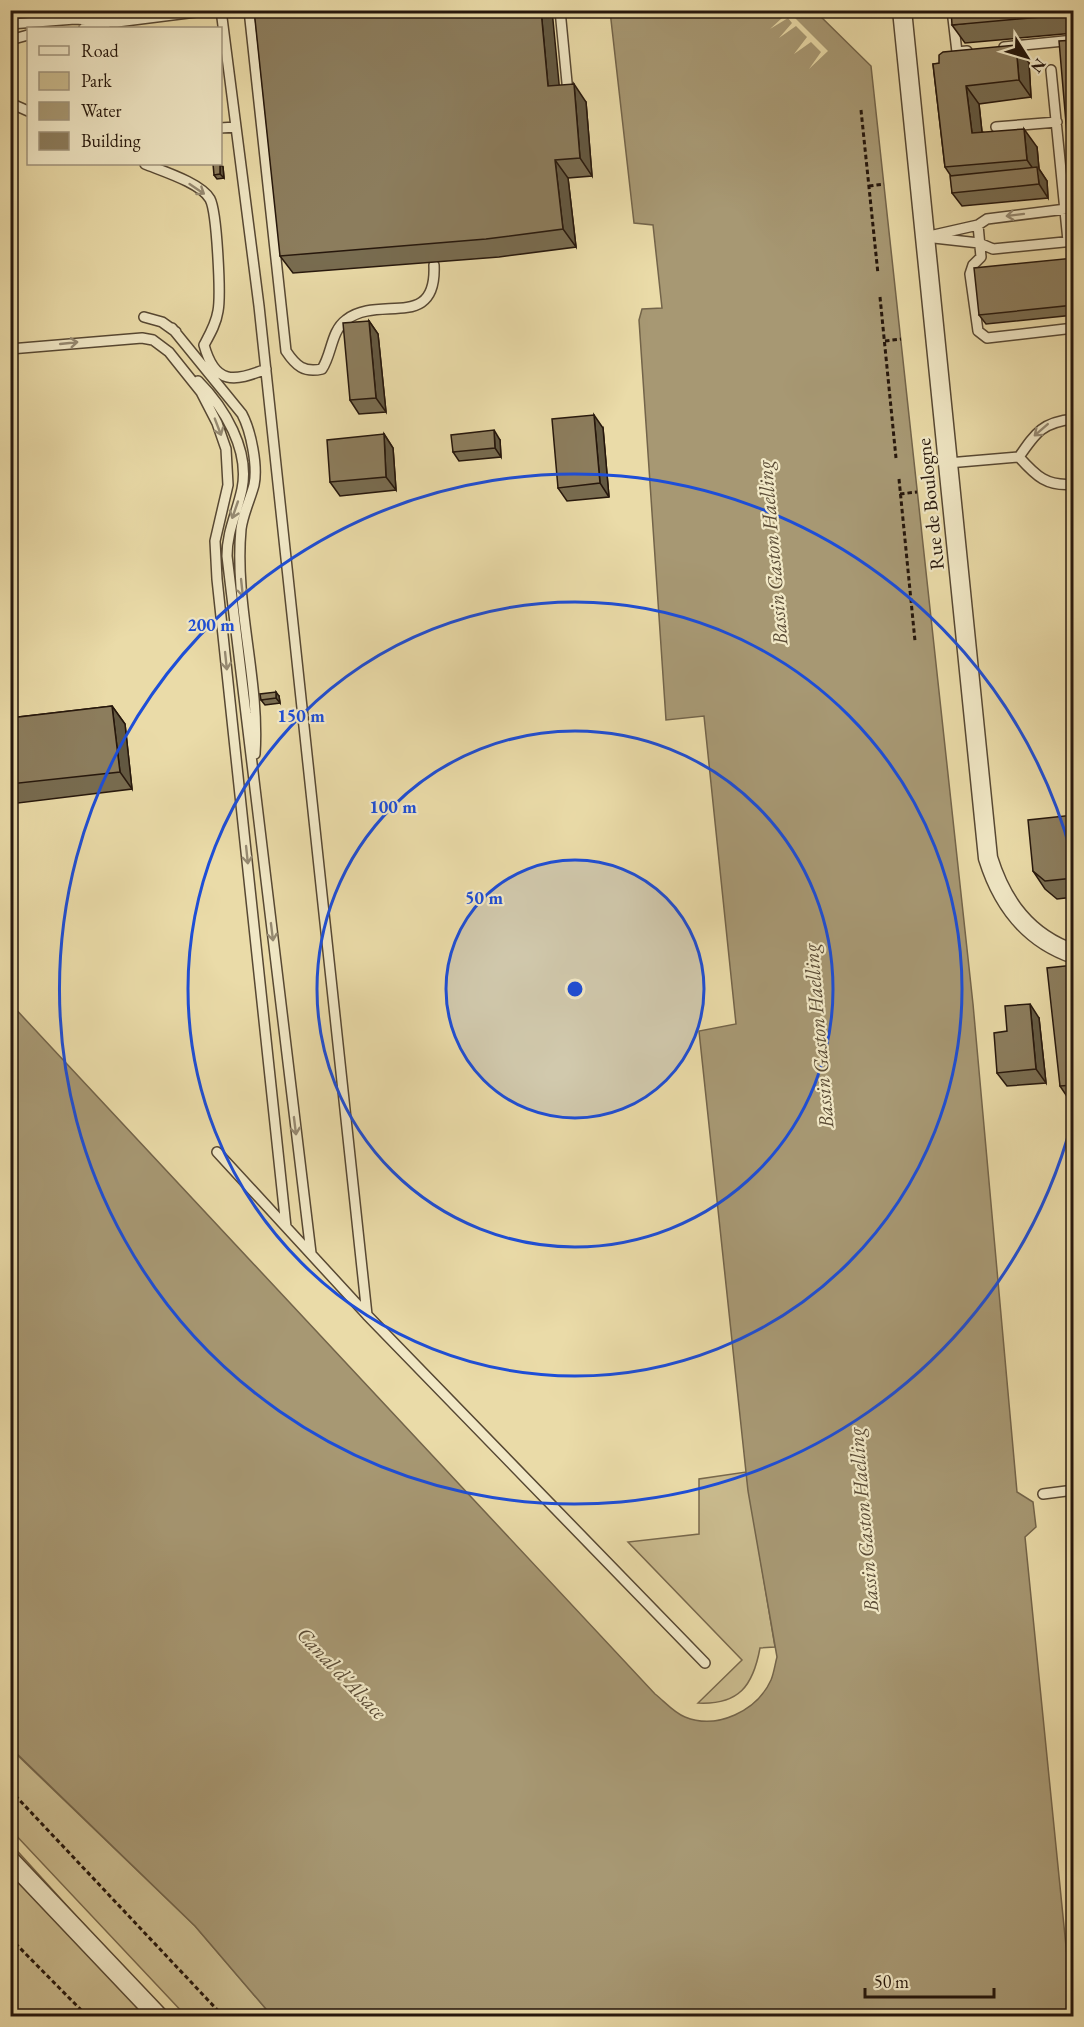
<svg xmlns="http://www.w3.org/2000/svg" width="1084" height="2027" viewBox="0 0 1084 2027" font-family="'EB Garamond',serif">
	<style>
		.green { fill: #c9ba8d; stroke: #78684c; stroke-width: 1.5 }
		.water { fill: #a79873; stroke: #73644a; stroke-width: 1.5 }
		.pier { fill: #eadba8 }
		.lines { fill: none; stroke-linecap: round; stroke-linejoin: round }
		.service-casing { stroke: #574833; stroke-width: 12 }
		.minor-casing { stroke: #574833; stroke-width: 21 }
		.path { stroke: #26170c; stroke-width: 3; stroke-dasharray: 4.5 3; stroke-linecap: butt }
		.service { stroke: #f1e8c6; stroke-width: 9 }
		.minor { stroke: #f1e8c6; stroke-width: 18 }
		.wall { fill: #786c50; stroke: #26170c; stroke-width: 1.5 }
		.shaded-wall { fill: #625841; stroke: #26170c; stroke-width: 1.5 }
		.building { fill: #8c7d5d; stroke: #26170c; stroke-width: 1.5 }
		.oneway { stroke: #968a72 }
		.ring { fill: none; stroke: #1d4ed8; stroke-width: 3 }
		.labels { text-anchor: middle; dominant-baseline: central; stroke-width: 4.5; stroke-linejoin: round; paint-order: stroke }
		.street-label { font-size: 20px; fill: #26170c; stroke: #f1e8c6 }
		.water-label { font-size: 21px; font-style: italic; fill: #5a4b35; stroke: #f1e8c6 }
		.centre { fill: #1d4ed8; stroke: #f1e8c6; stroke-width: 3 }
		.ring-label { font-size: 18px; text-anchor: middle; font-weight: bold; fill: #1d4ed8; stroke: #f1e8c6; stroke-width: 4.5; stroke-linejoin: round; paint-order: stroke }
	</style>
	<rect width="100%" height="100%" fill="#eadba8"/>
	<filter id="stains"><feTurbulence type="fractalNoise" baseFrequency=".00333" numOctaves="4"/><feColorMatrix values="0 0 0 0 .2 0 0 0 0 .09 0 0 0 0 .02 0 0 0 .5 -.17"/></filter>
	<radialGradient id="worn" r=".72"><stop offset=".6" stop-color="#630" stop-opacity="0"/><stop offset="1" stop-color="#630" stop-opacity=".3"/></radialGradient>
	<path class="green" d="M746 1472 775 1647 760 1648C753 1686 739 1705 698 1703L742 1660 628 1542 699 1534V1479Z
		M10 1748 195 1926 272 2016H186L11 1830Z
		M11 1844 167 2016H11Z"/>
	<path class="water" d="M610 11H815L871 66 973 1004 1017 1492 1033 1502 1036 1527 1025 1537 1073 2016H272L195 1926 11 1748 10 1003 655 1694C664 1701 674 1713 685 1717 717 1730 757 1711 771 1680 774 1673 775 1664 777 1657L748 1491 699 1031 736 1024 704 716 666 720 639 320 642 309 662 308 653 225 634 223Z"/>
	<path class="pier" d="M781 11H788L828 51 809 69 821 52 811 42 794 54 807 37 796 26 779 38 792 23 788 18 770 29 782 18 784 13Z"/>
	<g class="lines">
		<defs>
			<path id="service" d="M221 10 259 306 367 1315 705 1663
				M249 10 286 351C296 366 304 373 322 369 332 354 331 331 346 320 379 294 437 332 434 265
				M560 10 568 93
				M952 10 957 52 967 51
				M10 24 75 19 117 22 212 10
				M84 28 106 24
				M10 40 28 35
				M1004 47 1074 40
				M1051 70 1068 241
				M10 103 28 111
				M996 127 1057 122
				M220 128 236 127
				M145 164C162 171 201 183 210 199 217 212 221 295 218 311 216 324 210 334 204 345 215 385 234 382 266 369
				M978 225 981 257 973 265 970 274 978 331 987 338 1074 328
				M925 237 978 225 987 219 1074 208
				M934 238 979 243 993 249 1074 241
				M144 317 162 322 176 332
				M172 328 242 414C251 431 258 466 254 485 250 500 243 514 241 529 234 605 260 679 255 754
				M10 349 142 338 153 340 169 352 201 392 217 423 226 449 228 485 215 541 217 579 286 1227
				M198 381C224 407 250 450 242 489 237 513 227 531 227 556L311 1253
				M1019 457C1036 432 1043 422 1074 419
				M1019 457C1036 476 1047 487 1074 484
				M948 463 1019 457
				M217 1152 367 1315
				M1043 1494 1074 1490"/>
			<path id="minor" d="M902 10 988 858C1002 903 1027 938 1074 954
				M10 1860 158 2016"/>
		</defs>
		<use href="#service" class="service-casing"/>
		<use href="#minor" class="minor-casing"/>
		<path class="path" d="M792 14 796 10
			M861 110 878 274
			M869 186 884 184
			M880 297 896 458
			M885 341 901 339
			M899 479 915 641
			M900 494 917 492
			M10 1790 223 2016
			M10 1938 87 2016"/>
		<use href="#service" class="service"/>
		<use href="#minor" class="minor"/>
	</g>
	<path class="wall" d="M1074 10V33L965 43 952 25Z
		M1029 63 1031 97 979 104 982 132 1037 147 1039 169 1047 181 1048 198 962 206 952 193 951 176 945 167 933 64Z
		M559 85 586 102 592 176 568 178 576 247 499 257 293 273 280 256Z
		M223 167 224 178 217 179 214 175Z
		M1074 258V315L986 324 979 315Z
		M369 321 378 334 386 412 359 414 350 400Z
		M603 428 609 497 567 501 558 488Z
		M384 434 393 448 396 490 340 496 330 482Z
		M500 440 501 457 459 461 453 452Z
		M279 696 280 703 265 705 261 700Z
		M112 706 125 724 132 789 10 804V718Z
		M1074 815V897L1057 899 1045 889 1033 871Z
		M1074 965V1104H1072L1060 1086Z
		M1039 1018 1046 1083 1007 1086 997 1073 1007 1031Z"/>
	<path class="shaded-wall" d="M541 10H552L561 104 548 86Z
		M1016 45 1029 63 1031 97 1019 80Z
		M574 84 586 102 592 176 580 158Z
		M966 86 979 104 984 151 972 133Z
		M1024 129 1037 147 1039 169 1047 181 1048 198 1039 184 1038 176 1027 160Z
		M555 160 568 178 576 247 563 229Z
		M220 164 223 167 224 178 220 174Z
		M369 321 378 334 386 412 376 398Z
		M594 415 603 428 609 497 600 483Z
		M494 430 500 440 501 457 495 448Z
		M384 434 393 448 396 490 386 477Z
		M276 692 279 696 280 703 276 698Z
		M112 706 125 724 132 789 120 772Z
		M1030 1004 1039 1018 1046 1083 1036 1069Z"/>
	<path class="building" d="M254 10H541L548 86 574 84 580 158 555 160 563 229 486 239 280 256Z
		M951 10H1074V14L952 25Z
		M1074 40V157L1069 158 1059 41Z
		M1016 45 1019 80 966 86 972 133 1024 129 1027 160 945 167 933 64 939 63V55L943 52Z
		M213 164H220V174L214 175Z
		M1037 167 1039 184 952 193 950 176Z
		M1068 207H1074V220H1070Z
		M1074 258V305L979 315 974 268Z
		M369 321 376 398 350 400 343 323Z
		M594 415 600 483 558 488 552 419Z
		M494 430 495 448 453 452 451 435Z
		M384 434 386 477 330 482 327 440Z
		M276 692V698L261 700 260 694Z
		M112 706 120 772 10 784V718Z
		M1074 815V878L1045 881 1033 871 1028 820Z
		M1074 965V1085L1060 1086 1047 968Z
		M1030 1004 1036 1069 997 1073 994 1033 1007 1031 1005 1006Z
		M1071 1766H1074V1788Z"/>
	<defs><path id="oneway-shaft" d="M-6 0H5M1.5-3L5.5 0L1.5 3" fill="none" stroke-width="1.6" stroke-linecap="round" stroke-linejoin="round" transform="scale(1.5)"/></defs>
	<g class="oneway">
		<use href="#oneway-shaft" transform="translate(197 189) rotate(34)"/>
		<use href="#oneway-shaft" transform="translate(1015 215) rotate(173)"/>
		<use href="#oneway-shaft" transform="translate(69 343) rotate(-6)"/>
		<use href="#oneway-shaft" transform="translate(218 427) rotate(69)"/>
		<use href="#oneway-shaft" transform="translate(1041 430) rotate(139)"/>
		<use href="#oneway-shaft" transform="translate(235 510) rotate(109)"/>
		<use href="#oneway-shaft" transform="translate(242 588) rotate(84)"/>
		<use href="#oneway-shaft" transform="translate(226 661) rotate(84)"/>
		<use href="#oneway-shaft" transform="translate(247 855) rotate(84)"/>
		<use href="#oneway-shaft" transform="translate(272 932) rotate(83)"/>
		<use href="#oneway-shaft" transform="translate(295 1126) rotate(83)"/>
	</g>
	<circle cx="575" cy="989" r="129" fill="#1d4ed8" fill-opacity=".12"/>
	<g class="ring">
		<circle cx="575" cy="989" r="129"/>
		<circle cx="575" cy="989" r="258"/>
		<circle cx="575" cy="989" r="387"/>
		<path d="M1072 1122A515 515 0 1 1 1072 856"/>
	</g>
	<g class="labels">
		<g class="street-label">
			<text transform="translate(930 504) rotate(-96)">Rue de Boulogne</text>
		</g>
		<g class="water-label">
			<text transform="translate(772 553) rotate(-95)">Bassin Gaston Haelling</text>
			<text transform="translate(818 1036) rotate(-95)">Bassin Gaston Haelling</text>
			<text transform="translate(863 1520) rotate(-95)">Bassin Gaston Haelling</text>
			<text transform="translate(342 1673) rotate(46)">Canal d'Alsace</text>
		</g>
	</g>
	<circle cx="575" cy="989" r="9" class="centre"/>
	<g class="ring-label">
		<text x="211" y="631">200 m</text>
		<text x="301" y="722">150 m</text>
		<text x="393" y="813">100 m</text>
		<text x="484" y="904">50 m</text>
	</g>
	<rect width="1084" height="2027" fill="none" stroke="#eadba8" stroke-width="36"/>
	<rect x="12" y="12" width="1060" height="2003" fill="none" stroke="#26170c" stroke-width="3"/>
	<rect x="18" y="18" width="1048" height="1991" fill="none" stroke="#26170c" stroke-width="1.5"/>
	<rect x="27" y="27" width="195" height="138" fill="#f1e8c6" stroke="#a0947c" stroke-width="1.5"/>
	<rect x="39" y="46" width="30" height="9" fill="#f1e8c6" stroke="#a0947c" stroke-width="1.5"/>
	<text x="81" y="57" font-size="18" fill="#26170c">Road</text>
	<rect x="39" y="72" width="30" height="18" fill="#c9ba8d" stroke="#a0947c" stroke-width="1.5"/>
	<text x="81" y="87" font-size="18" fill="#26170c">Park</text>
	<rect x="39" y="102" width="30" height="18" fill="#a79873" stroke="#a0947c" stroke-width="1.5"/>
	<text x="81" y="117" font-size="18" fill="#26170c">Water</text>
	<rect x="39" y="132" width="30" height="18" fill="#8c7d5d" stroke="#a0947c" stroke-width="1.5"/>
	<text x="81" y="147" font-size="18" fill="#26170c">Building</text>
	<g transform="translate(1027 57) rotate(127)" stroke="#f1e8c6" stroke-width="4.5" paint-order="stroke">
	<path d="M0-4.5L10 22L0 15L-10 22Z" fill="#26170c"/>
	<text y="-9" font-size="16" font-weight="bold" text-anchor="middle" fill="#26170c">N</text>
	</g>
	<path d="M865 1988v9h129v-9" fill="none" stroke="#26170c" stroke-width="3"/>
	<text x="874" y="1988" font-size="18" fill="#26170c" stroke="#f1e8c6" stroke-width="4.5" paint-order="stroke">50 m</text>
	<rect width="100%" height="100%" filter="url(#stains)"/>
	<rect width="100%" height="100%" fill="url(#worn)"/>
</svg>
